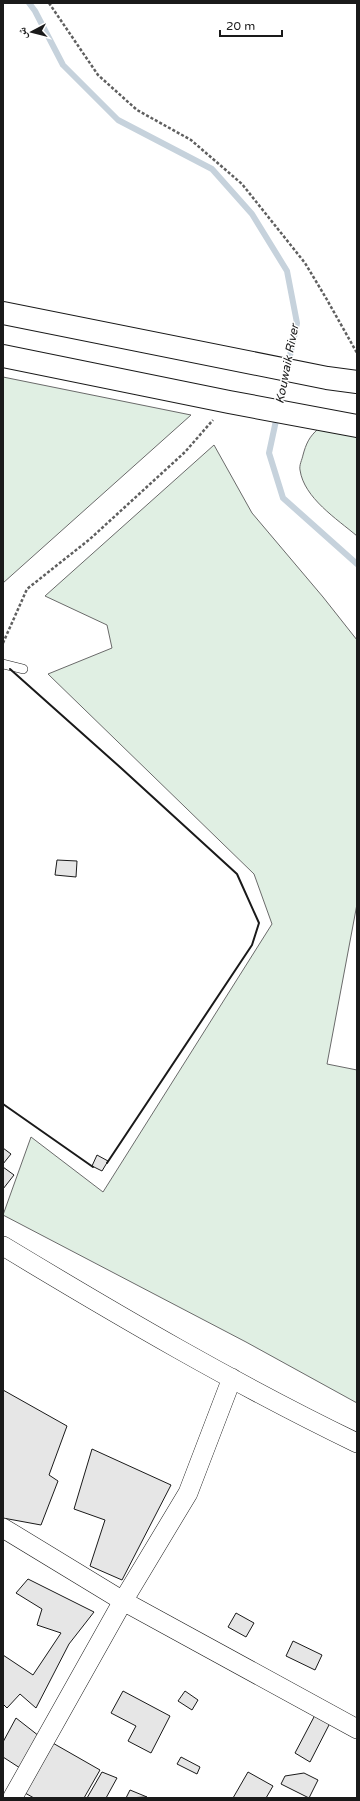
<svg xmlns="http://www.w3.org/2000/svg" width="360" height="1801" viewBox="0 0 360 1801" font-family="'Varela Round','Noto Naskh Arabic',sans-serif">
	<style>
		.green { fill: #e0efe3; stroke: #6a6a6a }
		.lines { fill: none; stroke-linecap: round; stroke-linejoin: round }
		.stream { stroke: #c6d2dc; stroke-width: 6 }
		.building { fill: #e6e6e6; stroke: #1a1a1a }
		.service-casing { stroke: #1a1a1a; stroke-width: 10 }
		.minor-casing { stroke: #1a1a1a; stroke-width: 20 }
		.secondary-casing { stroke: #1a1a1a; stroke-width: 24 }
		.path { stroke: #5f5f5f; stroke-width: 2.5; stroke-dasharray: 3 2; stroke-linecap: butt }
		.service { stroke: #fff; stroke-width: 9 }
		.minor { stroke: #fff; stroke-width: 19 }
		.secondary { stroke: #fff; stroke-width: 22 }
		.wall { stroke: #1a1a1a; stroke-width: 2 }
		.labels { text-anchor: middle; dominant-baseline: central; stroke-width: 3; stroke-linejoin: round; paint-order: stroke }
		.water-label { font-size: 12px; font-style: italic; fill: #1a1a1a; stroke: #fff }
	</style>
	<rect width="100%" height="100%" fill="#fff"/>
	<path class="green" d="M3 377 191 415 3 583Z
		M318 429 357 436V536C337 519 304 498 300 470 299 465 302 460 303 455 306 444 309 437 318 429Z
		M214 445 252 513 323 597 357 640V904L327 1064 357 1070V1403L246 1342 3 1215 31 1137 103 1192 272 924 254 874 48 674 112 648 107 625 45 596Z"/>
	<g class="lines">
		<path class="stream" d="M29 3 35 11 63 65 118 120 212 169 252 214 287 271 297 323 269 453 283 498 357 564"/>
	</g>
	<path class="building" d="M57 860 77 861 76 877 55 875Z
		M3 1148 11 1154 3 1164Z
		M97 1155 108 1161 102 1171 92 1166Z
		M3 1167 14 1175 3 1189Z
		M3 1390 67 1426 49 1475 58 1481 41 1525 3 1518Z
		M92 1449 171 1485 122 1580 90 1566 105 1520 74 1509Z
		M28 1579 94 1612 69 1644 36 1708 20 1694 7 1708 3 1704V1655L33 1675 61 1633 37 1625 42 1609 16 1593Z
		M236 1613 254 1623 246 1637 228 1627Z
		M293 1641 322 1655 315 1670 286 1656Z
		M123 1691 170 1716 151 1753 128 1741 136 1726 111 1713Z
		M185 1691 198 1700 192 1710 178 1701Z
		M315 1715 330 1723 310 1762 295 1753Z
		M16 1718 39 1736 20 1768 3 1757V1742Z
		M51 1742 100 1770 84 1798H34L25 1793Z
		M181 1757 200 1767 197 1774 177 1764Z
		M102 1772 117 1778 106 1798H87Z
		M248 1772 273 1786 266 1798H233Z
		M304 1773 318 1780 309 1798 281 1784 285 1776Z
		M130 1790 147 1797 126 1798Z"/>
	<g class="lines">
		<defs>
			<path id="service" d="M3 664 23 669"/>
			<path id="minor" d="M3 1246C119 1316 235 1384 357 1443
				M232 1378 188 1493 123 1601 357 1729
				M3 1528 123 1601 13 1797 15 1798"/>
			<path id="secondary" d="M3 313 327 378 357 382
				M3 356 229 402 357 426"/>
		</defs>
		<use href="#service" class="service-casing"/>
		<use href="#minor" class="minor-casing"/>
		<use href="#secondary" class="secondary-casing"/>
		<path class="path" d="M49 3 98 75 137 110 191 140 242 184 305 263 326 298 357 353
			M3 643 27 589 90 539 185 452 213 420"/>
		<use href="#service" class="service"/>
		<use href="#minor" class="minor"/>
		<use href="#secondary" class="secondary"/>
		<path class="wall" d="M10 669 121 768 237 874 259 923 252 945 107 1163
			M3 1104 93 1167"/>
	</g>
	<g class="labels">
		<g class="water-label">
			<text transform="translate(287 364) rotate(-79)">Kouwaik River</text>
		</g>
	</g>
	<rect width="360" height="1801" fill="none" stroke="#1a1a1a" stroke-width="8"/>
	<g transform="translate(32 32) rotate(263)" stroke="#ffffff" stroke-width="3" paint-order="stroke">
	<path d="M0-3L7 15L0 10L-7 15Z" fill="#1a1a1a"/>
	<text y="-6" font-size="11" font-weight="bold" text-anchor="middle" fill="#1a1a1a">ش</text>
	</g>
	<path d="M220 30v6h62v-6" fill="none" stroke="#1a1a1a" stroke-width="2"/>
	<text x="226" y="30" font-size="12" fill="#1a1a1a" stroke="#ffffff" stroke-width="3" paint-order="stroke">20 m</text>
</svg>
